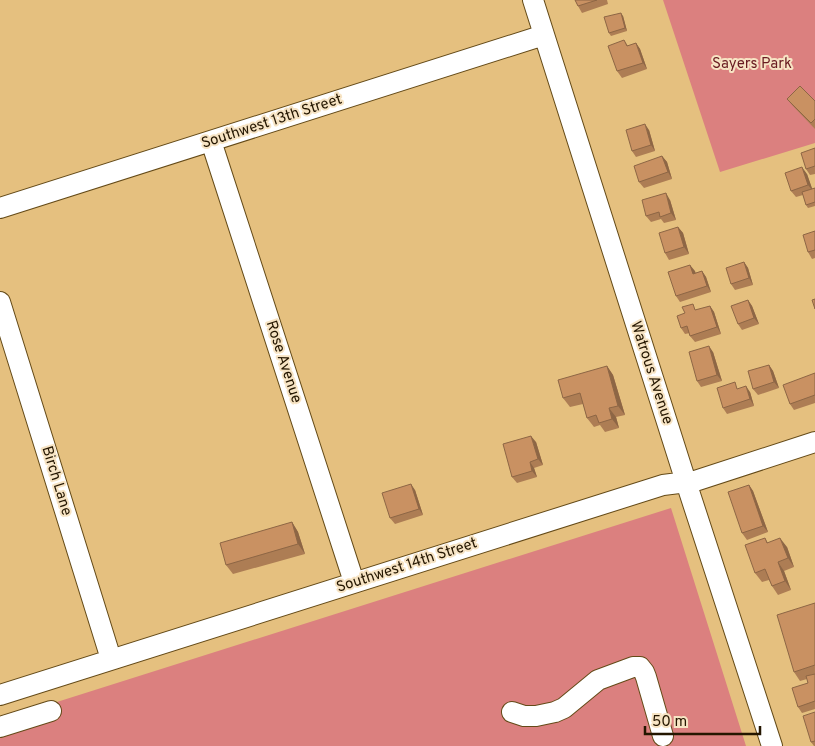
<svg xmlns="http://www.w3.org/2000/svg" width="815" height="746" viewBox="0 0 815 746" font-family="Overpass,sans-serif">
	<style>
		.green { fill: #db807f }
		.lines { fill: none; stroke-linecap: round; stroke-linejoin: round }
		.minor-casing { stroke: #644a18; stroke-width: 22 }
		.minor { stroke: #fff; stroke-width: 20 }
		.wall { fill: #ad7d54 }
		.shaded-wall { fill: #8d6645 }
		.building { fill: #c99162; stroke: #8d6645 }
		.labels { text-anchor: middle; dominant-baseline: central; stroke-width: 4; stroke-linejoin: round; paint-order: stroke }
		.park-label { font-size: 15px; fill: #691b21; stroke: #f7e4c4 }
		.street-label { font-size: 15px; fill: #241600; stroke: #f7e4c4 }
	</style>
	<rect width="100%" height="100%" fill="#e5c07f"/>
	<path class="green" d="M663 0H815V143L720 172Z
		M671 508 746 746H0V720Z"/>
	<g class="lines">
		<defs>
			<path id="minor" d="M533 0 686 482 772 746
				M211 141 354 582
				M0 208 544 35
				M0 302 111 659
				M0 695 663 485 695 481 815 442
				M512 712 524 716H536L555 712 564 708 598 680 633 667H640L644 672 646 677 663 736
				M0 727 51 711"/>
		</defs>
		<use href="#minor" class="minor-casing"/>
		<use href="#minor" class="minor"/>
	</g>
	<path class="wall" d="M575 0H607L608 4 582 13 578 6Z
		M623 16 627 31 611 36 609 33Z
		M624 40 628 46 636 43 640 49 647 69 622 78 617 71Z
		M787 99 815 101V129L792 105Z
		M649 130 655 151 636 157 632 151Z
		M815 148V174L810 175 806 169Z
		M662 156 667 162 672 179 644 188 639 182Z
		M807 174 812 189 815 188V206L808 208 806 205 803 195 796 197 791 191Z
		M670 200 676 220 664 223 661 219 651 222 646 216Z
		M678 227 683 233 689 254 669 260 665 253Z
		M815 231V258L812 259 808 252Z
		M744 262 748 268 753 285 735 290 731 284Z
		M690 265 695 273 702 271 706 277 711 292 680 302 676 296Z
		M748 300 752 306 759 324 742 330 738 324Z
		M710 306 714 312 721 334 695 342 690 336V333L685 334 681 328 697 310Z
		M713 352 722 381 701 387 697 381Z
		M769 365 773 371 779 388 758 395 753 389Z
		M607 366 613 375 625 415 616 417 619 428 605 432 600 425 594 427 587 418 583 404 570 407 563 398Z
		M815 373V403L794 410 790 404Z
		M750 392 754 406 727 414 723 408Z
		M536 442 543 465 534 468 537 477 517 483 512 477Z
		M749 485 753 491 768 532 747 540 742 533Z
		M415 490 423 515 395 524 390 518Z
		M292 522 298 532 305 554 233 574 226 565Z
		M765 538 768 543 787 547 794 567 784 571 791 590 778 595 772 586 769 580 762 582 755 573Z
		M815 603V709L802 713 798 707 808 683 807 679 800 681 794 672Z
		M815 712V746H814L811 742Z"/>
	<path class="shaded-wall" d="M621 13 623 16 627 31 625 28Z
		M636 43 640 49 647 69 643 63Z
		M645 124 649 130 655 151 651 145Z
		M662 156 667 162 672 179 668 172Z
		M802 167 807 174 813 191 808 185Z
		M666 193 670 200 676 220 671 213Z
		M678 227 683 233 689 254 684 247Z
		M744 262 748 268 753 285 749 278Z
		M690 265 695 271 698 280 693 274Z
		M702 271 706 277 711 292 707 286Z
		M748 300 752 306 759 324 754 318Z
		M710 306 714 312 721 334 717 327Z
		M709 346 713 352 722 381 717 375Z
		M769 365 773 371 779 388 774 382Z
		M607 366 613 375 625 415 618 406Z
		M746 386 750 392 754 406 750 399Z
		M609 408 616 417 619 428 612 419Z
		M531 436 536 442 543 465 538 459Z
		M530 462 534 468 537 477 532 471Z
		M411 484 415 490 423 515 419 509Z
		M749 485 753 491 768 532 763 526Z
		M292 522 298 532 305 554 298 544Z
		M780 538 787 547 794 567 788 558Z
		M778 562 784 571 791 590 785 581Z"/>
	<path class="building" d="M575 0H597L578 6Z
		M621 13 625 28 609 33 604 17Z
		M624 40 627 46 636 43 643 63 617 71 608 46Z
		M800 86 815 101V119L811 123 787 99Z
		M645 124 651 145 632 151 626 130Z
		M815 148V166L806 169 801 153Z
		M662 156 668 172 639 182 634 166Z
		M802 167 808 185 791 191 785 173Z
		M815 188V202L806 205 802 192Z
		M666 193 671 213 660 217 659 212 646 216 642 200Z
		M678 227 684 247 665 253 659 233Z
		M815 231V250L808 252 803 235Z
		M744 262 749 278 731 284 726 268Z
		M690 265 693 274 702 271 707 286 676 296 668 272Z
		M815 299V309L812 300Z
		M748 300 754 318 738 324 731 306Z
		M693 304 695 310 710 306 717 327 690 336 687 326 681 328 677 316 685 313 682 307Z
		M709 346 717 375 697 381 689 352Z
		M769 365 774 382 753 389 748 371Z
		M607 366 618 406 609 408 612 419 599 423 596 415 587 418 580 393 563 398 558 380Z
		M815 373V395L790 404 783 385Z
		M735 382 737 389 746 386 750 399 723 408 717 388Z
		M531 436 538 459 530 462 532 471 512 477 503 444Z
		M411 484 419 509 390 518 382 493Z
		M749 485 763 526 742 533 728 492Z
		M292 522 298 544 226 565 220 543Z
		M765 538 767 543 780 538 788 558 778 562 785 581 772 586 765 569 755 573 745 545Z
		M815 603V665L794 672 777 615Z
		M815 674V701L798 707 792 688 808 683 806 676Z
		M815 712V741L811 742 803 716Z"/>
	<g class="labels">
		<g class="park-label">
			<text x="752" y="64">Sayers Park</text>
		</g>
		<g class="street-label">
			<text transform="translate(272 122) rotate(-18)">Southwest 13th Street</text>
			<text transform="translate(283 362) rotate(72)">Rose Avenue</text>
			<text transform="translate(651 373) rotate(72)">Watrous Avenue</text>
			<text transform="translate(56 481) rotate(73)">Birch Lane</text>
			<text transform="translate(407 566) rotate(-18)">Southwest 14th Street</text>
		</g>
	</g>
	<path d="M645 726v8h115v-8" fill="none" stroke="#241600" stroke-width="2.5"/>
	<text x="652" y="726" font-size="15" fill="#241600" stroke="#f7e4c4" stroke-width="4" paint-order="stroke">50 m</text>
</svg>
